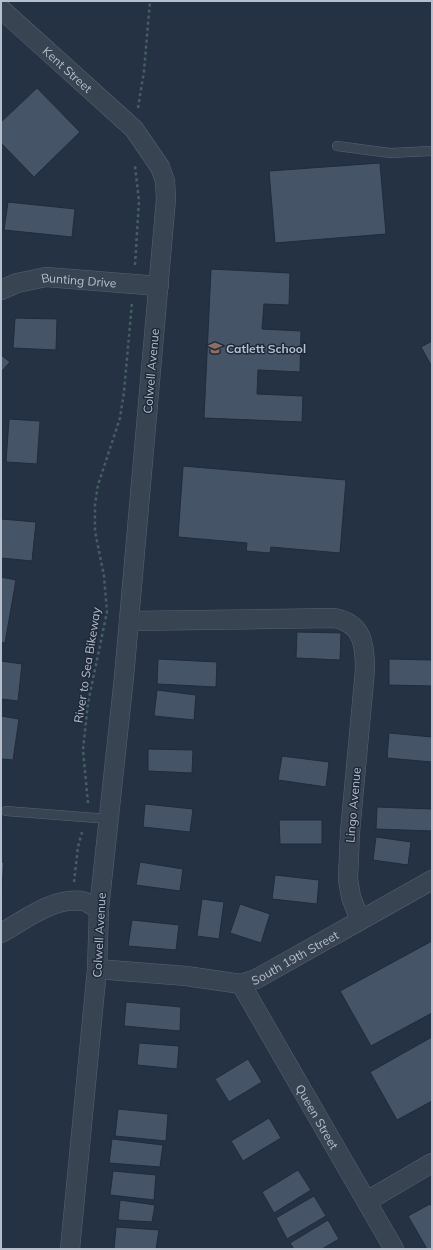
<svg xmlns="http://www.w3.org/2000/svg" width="433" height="1250" viewBox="0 0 433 1250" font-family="Mulish,sans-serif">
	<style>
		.building { fill: #465468; stroke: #202b3b }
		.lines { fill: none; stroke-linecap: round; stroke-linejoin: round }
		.lane-casing { stroke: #586271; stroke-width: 10 }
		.street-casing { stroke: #586271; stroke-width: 20 }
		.path { stroke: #455e61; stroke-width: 2.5; stroke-dasharray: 3 3; stroke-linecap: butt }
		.lane { stroke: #394453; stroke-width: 9 }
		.street { stroke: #394453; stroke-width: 19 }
		.labels { text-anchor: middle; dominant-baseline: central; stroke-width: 3; stroke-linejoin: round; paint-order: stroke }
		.street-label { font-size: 12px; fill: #b7bfcd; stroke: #1e2939 }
		.poi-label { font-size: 12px; font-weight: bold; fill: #b7bfcd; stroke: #1e2939; text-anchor: start }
	</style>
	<rect width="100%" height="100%" fill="#253244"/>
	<path class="building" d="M37 88 80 132 34 177 1 143V122Z
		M380 163 386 234 275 243 269 171Z
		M8 202 75 209 72 237 4 230Z
		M211 269 290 273 289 305 264 304 262 329 301 331 300 372 258 370 257 394 303 396 302 422 204 418Z
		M15 318 57 319 56 350 13 348Z
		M432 341V367L421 347Z
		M1 355 10 362 1 372Z
		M9 419 40 421 37 464 6 462Z
		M183 466 346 480 340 553 271 547 270 553 246 551 247 543 178 537Z
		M1 519 36 522 32 561 1 558Z
		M1 577 16 580 5 643 1 642Z
		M297 632 341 633 340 660 296 658Z
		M158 659 217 662 216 687 157 684Z
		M389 659 432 660V686L389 685Z
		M1 661 22 664 18 701 1 699Z
		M157 690 196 695 194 720 154 716Z
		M1 716 19 719 13 760 1 759Z
		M389 733 432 737V762L387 758Z
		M148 749 193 750 192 773 148 771Z
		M282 756 329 762 326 787 278 780Z
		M145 804 193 809 190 832 143 827Z
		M377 807 432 809V831L376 829Z
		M279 820H322V844H280Z
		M376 837 411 842 408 865 373 860Z
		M1 862H4L1 901Z
		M140 862 183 869 180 891 136 885Z
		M275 875 319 880 317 904 272 899Z
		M202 899 224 902 219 939 197 936Z
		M240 904 270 914 261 943 230 933Z
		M132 920 179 925 176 950 128 946Z
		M432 941V1013L371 1046 340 991Z
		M126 1002 181 1007 180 1031 124 1026Z
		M432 1037V1101L397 1120 370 1072Z
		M139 1043 179 1046 177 1069 137 1065Z
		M248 1059 262 1082 229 1102 215 1079Z
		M118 1109 168 1114 166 1141 115 1136Z
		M269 1118 281 1138 243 1161 231 1141Z
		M112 1139 163 1145 160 1167 109 1163Z
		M298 1170 311 1190 274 1213 262 1192Z
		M113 1171 156 1175 154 1200 110 1195Z
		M314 1196 326 1216 287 1239 276 1218Z
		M120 1200 155 1205 152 1222 118 1220Z
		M430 1204 432 1207V1249H427L408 1216Z
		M328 1220 339 1239 322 1249H294L290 1243Z
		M116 1227 159 1230 156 1249H114Z"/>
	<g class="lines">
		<defs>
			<path id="lane" d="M337 146 390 153 432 151
				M6 811 109 819"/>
			<g id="street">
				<path id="s1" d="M1 9 134 129 160 167 165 181 166 199 124 677 99 909 97 969 70 1249"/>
				<path id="s2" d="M1 290 17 283 46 277 159 286"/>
				<path d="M129 621 334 618C363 623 365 645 365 670L350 832 348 879 351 897 360 920"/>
				<path d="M1 933C25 920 53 897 82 901 88 902 94 907 99 909"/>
				<path id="s3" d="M97 969 186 976 241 984 256 979 432 880"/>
				<path id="s4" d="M241 984 394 1249"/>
				<path d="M367 1201 432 1163"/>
			</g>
		</defs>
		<use href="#lane" class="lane-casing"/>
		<use href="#street" class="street-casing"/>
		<path class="path" d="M138 108 144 71 150 1
			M135 265 139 201 135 166
			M88 803 83 750 88 703 107 612 104 576 95 531V504L98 485 120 418 124 392 132 302
			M74 882 78 847 82 832"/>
		<use href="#lane" class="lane"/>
		<use href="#street" class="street"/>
	</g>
	<defs>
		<symbol id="school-bare" viewBox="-9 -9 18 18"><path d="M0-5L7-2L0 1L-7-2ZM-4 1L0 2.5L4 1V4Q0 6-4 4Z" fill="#8d6e63" stroke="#1e2939" stroke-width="2.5" paint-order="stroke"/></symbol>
	</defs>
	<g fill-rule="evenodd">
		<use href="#school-bare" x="205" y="338" width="20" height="20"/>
	</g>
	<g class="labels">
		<g class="street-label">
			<text stroke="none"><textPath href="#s1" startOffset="90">Kent Street</textPath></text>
			<text stroke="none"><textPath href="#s2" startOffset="80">Bunting Drive</textPath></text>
			<text transform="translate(151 371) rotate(-85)">Colwell Avenue</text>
			<text transform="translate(87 665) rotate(-81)">River to Sea Bikeway</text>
			<text transform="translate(353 805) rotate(-85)">Lingo Avenue</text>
			<text transform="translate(99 935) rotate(-87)">Colwell Avenue</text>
			<text stroke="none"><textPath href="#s3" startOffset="205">South 19th Street</textPath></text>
			<text stroke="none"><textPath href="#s4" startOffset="153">Queen Street</textPath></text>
		</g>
		<g class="poi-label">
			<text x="226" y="348">Catlett School</text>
		</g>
	</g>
	<rect width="433" height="1250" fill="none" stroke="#b7bfcd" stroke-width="4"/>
</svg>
